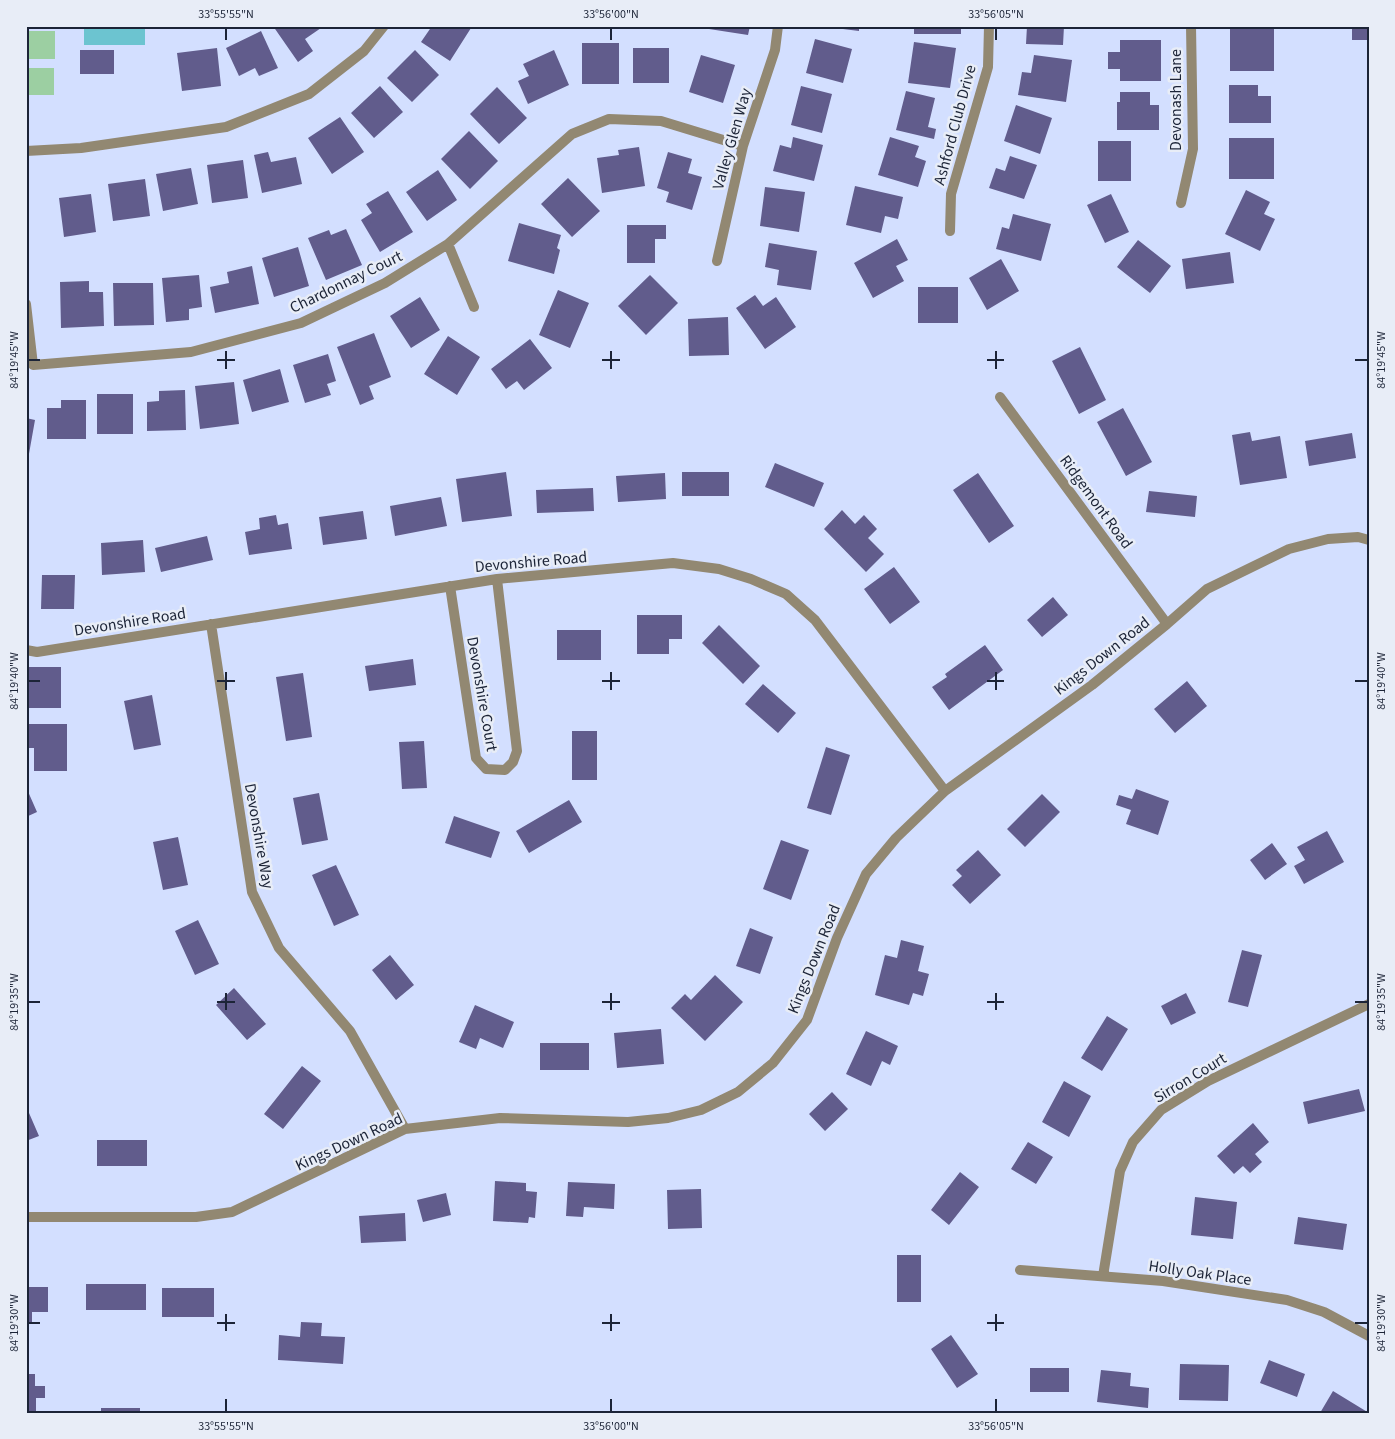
<svg xmlns="http://www.w3.org/2000/svg" width="1395" height="1439" viewBox="0 0 1395 1439" font-family="'Source Sans 3',sans-serif">
	<style>
		.green { fill: #9ccfa2 }
		.water { fill: #6cc4d0 }
		.building { fill: #615c8c }
		.lines { fill: none; stroke-linecap: round; stroke-linejoin: round }
		.street { stroke: #928872; stroke-width: 10 }
		.ticks { fill: none; stroke: #1c2437; stroke-width: 2 }
		.labels { text-anchor: middle; dominant-baseline: central; stroke-width: 5; stroke-linejoin: round; paint-order: stroke }
		.street-label { font-size: 16px; fill: #1c2437; stroke: #e8edf7 }
		.neatline { fill: none; stroke: #1c2437; stroke-width: 2 }
		.ticks-label { font-size: 12px; text-anchor: middle; fill: #1c2437 }
	</style>
	<rect width="100%" height="100%" fill="#d3dfff"/>
	<path class="green" d="M26 31H55V59H26Z
		M26 68H54V95H26Z"/>
	<path class="water" d="M84 26H145V45H84Z"/>
	<path class="building" d="M273 26H320L321 28 305 39 313 51 298 62Z
		M432 26H468L471 28 450 61 421 42Z
		M710 26H750L748 35 709 29Z
		M819 26H859V31Z
		M914 26H961V34H914Z
		M1027 26H1064L1063 45 1026 44Z
		M1230 26H1274V71H1230Z
		M1352 26H1369V40H1352Z
		M261 31 278 68 259 76 255 68 239 76 226 48Z
		M815 39 852 49 843 83 806 73Z
		M1120 40H1161V81H1120V69H1108V52H1120Z
		M914 42 956 48 950 88 908 83Z
		M582 43H619V84H582Z
		M217 48 221 86 182 91 177 53Z
		M633 48H669V83H633Z
		M80 50H114V74H80Z
		M415 50 439 75 412 102 387 78Z
		M554 50 569 85 528 104 518 81 529 76 523 64Z
		M701 55 735 65 723 103 689 92Z
		M1034 55 1072 60 1066 102 1018 95 1022 72 1031 73Z
		M1229 85H1258V96H1271V123H1229Z
		M380 86 403 112 374 138 351 113Z
		M801 86 832 94 822 133 791 125Z
		M497 87 527 118 499 144 470 114Z
		M906 91 935 98 928 127 936 129 934 139 896 130Z
		M1120 92H1150V105H1159V130H1117V102H1120Z
		M1016 105 1052 118 1040 154 1004 141Z
		M340 117 364 152 332 174 308 138Z
		M469 131 498 161 470 189 441 159Z
		M793 137 823 145 814 181 773 171 780 145 791 148Z
		M890 137 919 146 915 157 926 161 918 187 878 175Z
		M1229 138H1274V179H1229Z
		M1098 141H1131V181H1098Z
		M639 147 645 186 602 193 597 158 619 155 618 150Z
		M268 152 271 162 296 157 302 184 262 193 254 155Z
		M668 152 692 159 688 173 702 177 692 210 666 202 669 192 657 188Z
		M1010 156 1037 165 1024 199 989 188 996 168 1005 171Z
		M243 160 248 198 212 203 207 165Z
		M191 168 198 204 163 211 156 174Z
		M438 170 457 200 427 221 406 192Z
		M568 178 600 211 572 237 541 204Z
		M145 179 150 216 113 221 108 184Z
		M855 186 903 197 898 219 885 216 881 233 846 225Z
		M765 187 805 192 799 232 760 226Z
		M1246 190 1270 202 1264 214 1275 219 1260 251 1225 234Z
		M388 191 413 232 380 252 361 220 372 213 366 204Z
		M91 194 96 232 64 237 59 198Z
		M1111 194 1129 232 1105 243 1087 205Z
		M1013 214 1051 224 1041 261 996 249 1002 227 1009 229Z
		M519 223 561 235 557 248 560 250 554 274 508 261Z
		M627 225H666V239H655V263H627Z
		M346 229 362 265 326 280 308 238 329 230 331 235Z
		M897 239 908 260 896 266 904 281 873 298 854 263Z
		M1138 240 1171 266 1150 293 1117 267Z
		M769 243 817 251 811 290 777 285 779 270 765 267Z
		M298 247 309 286 274 297 262 258Z
		M1230 252 1234 283 1186 289 1182 259Z
		M1001 259 1019 291 987 310 969 278Z
		M252 266 259 304 215 313 210 287 229 283 227 272Z
		M199 275 202 307 189 309V320L166 322 162 278Z
		M650 275 678 303 646 335 618 306Z
		M89 281V292H103L104 326 61 328 60 282Z
		M113 283H153L154 325 114 326Z
		M918 287H958V323H918Z
		M558 290 589 303 570 348 539 335Z
		M755 295 763 306 776 297 796 327 765 349 736 308Z
		M420 297 440 330 411 348 390 316Z
		M728 317 729 355 689 356 688 319Z
		M374 333 391 377 369 386 374 399 360 405 337 347Z
		M448 336 480 357 457 395 424 374Z
		M530 339 552 368 524 390 517 381 506 389 491 369Z
		M1080 347 1106 400 1079 414 1052 361Z
		M328 354 336 381 327 384 331 395 305 403 293 365Z
		M280 369 289 402 252 412 243 380Z
		M234 382 239 424 200 429 195 386Z
		M185 390 186 430 147 431V402L159 401V391Z
		M97 394H133V434H97Z
		M61 400H86V439H47V408H61Z
		M1123 408 1152 462 1126 476 1097 422Z
		M26 418 35 420 27 465H26Z
		M1250 432 1252 441 1280 436 1287 478 1240 485 1232 435Z
		M1352 433 1356 458 1309 466 1305 441Z
		M775 463 824 483 814 507 765 487Z
		M506 472 512 516 462 522 456 479Z
		M682 472H729V496H682Z
		M665 473 666 499 618 502 616 476Z
		M978 473 1014 526 989 543 953 490Z
		M593 488 594 511 537 513 536 490Z
		M1149 491 1197 496 1195 517 1146 512Z
		M441 497 447 526 395 536 390 506Z
		M842 510 855 524 864 515 877 529 868 538 884 554 866 572 824 529Z
		M363 511 367 539 323 545 319 517Z
		M276 515 278 525 288 523 292 549 249 555 245 532 260 529 259 518Z
		M207 536 213 560 161 572 155 548Z
		M143 540 145 572 102 575 101 543Z
		M894 567 920 602 890 624 864 589Z
		M26 574H28V610H26Z
		M42 575H75L74 609H41Z
		M1053 597 1068 615 1042 637 1027 620Z
		M637 615H682V639H669V654H637Z
		M719 625 760 666 743 684 702 643Z
		M557 630H601V660H557Z
		M985 645 1003 670 949 710 932 687 947 677 945 674Z
		M413 659 416 685 369 691 365 666Z
		M26 667H61V708H26Z
		M303 673 312 737 286 741 276 677Z
		M1187 681 1207 706 1175 733 1154 709Z
		M763 684 796 713 778 733 745 704Z
		M152 695 161 745 134 750 124 701Z
		M26 724H67V771H34V748H26Z
		M572 731H597V780H572Z
		M424 741 427 788 402 789 399 742Z
		M826 747 850 755 831 815 807 808Z
		M26 787 37 812 26 817Z
		M1136 789 1169 801 1158 835 1126 824 1131 810 1116 805 1119 795 1132 799Z
		M319 793 328 840 302 845 293 798Z
		M1042 794 1060 812 1025 847 1007 829Z
		M569 800 582 822 529 853 516 831Z
		M454 816 500 832 491 858 445 843Z
		M1327 831 1344 862 1304 884 1294 866 1305 860 1297 847Z
		M178 837 188 885 163 890 153 842Z
		M781 840 809 850 791 900 763 889Z
		M1272 843 1287 864 1265 880 1250 860Z
		M978 850 1001 875 970 904 952 885 962 876 956 870Z
		M336 865 359 915 334 926 312 875Z
		M198 920 219 964 195 975 175 931Z
		M750 928 773 937 760 974 736 966Z
		M901 940 924 946 918 971 929 974 923 996 913 993 909 1005 875 995 885 955 897 958Z
		M1242 950 1262 955 1248 1007 1228 1002Z
		M390 955 414 985 396 1000 372 970Z
		M715 975 743 1002 705 1041 671 1008 685 994 691 1000Z
		M234 988 266 1024 247 1040 216 1005Z
		M1186 993 1196 1013 1171 1025 1161 1006Z
		M475 1005 514 1022 503 1048 480 1038 476 1049 459 1042Z
		M1107 1016 1128 1029 1102 1071 1081 1058Z
		M661 1029 664 1064 617 1068 614 1033Z
		M866 1031 898 1046 890 1065 882 1061 871 1086 846 1074Z
		M540 1043H589V1070H540Z
		M302 1066 321 1081 283 1129 264 1114Z
		M1064 1081 1091 1096 1069 1137 1042 1122Z
		M1359 1089 1365 1111 1308 1124 1303 1102Z
		M832 1092 848 1109 825 1131 809 1114Z
		M26 1106 39 1136 26 1141Z
		M1253 1123 1269 1142 1255 1154 1262 1162 1250 1173 1243 1166 1234 1174 1217 1156Z
		M97 1140H147V1166H97Z
		M1028 1142 1053 1157 1036 1184 1011 1169Z
		M960 1172 979 1187 949 1225 931 1210Z
		M495 1181 526 1183V1191L537 1192 535 1218 529 1217 528 1223 493 1221Z
		M568 1182 615 1184 614 1209 584 1207 583 1217 566 1216Z
		M701 1189 702 1228 668 1229 667 1190Z
		M446 1193 451 1215 423 1222 417 1200Z
		M1195 1197 1237 1202 1233 1239 1191 1235Z
		M405 1213 406 1241 361 1243 359 1216Z
		M1298 1217 1347 1224 1343 1250 1294 1244Z
		M897 1255H921V1302H897Z
		M86 1284H146V1310H86Z
		M26 1287H48V1312H32V1323H26Z
		M162 1288H214V1317H162Z
		M301 1322 322 1323 321 1336 345 1337 343 1364 278 1360 279 1335 300 1337Z
		M951 1335 978 1374 957 1388 931 1349Z
		M1269 1360 1305 1374 1297 1397 1260 1383Z
		M1180 1364 1229 1365 1228 1401 1179 1400Z
		M1030 1368H1069V1392H1030Z
		M1101 1370 1131 1373 1130 1386 1149 1388 1148 1408 1097 1402Z
		M26 1374H35V1386H45V1398H36V1413H26Z
		M1333 1391 1369 1413H1320Z
		M101 1408H140V1413H101Z"/>
	<g class="lines">
		<path class="street" d="M26 151 81 148 226 127 309 94 364 51 384 26
			M1181 203 1193 149 1191 26
			M950 231 951 194 988 67 989 26
			M448 244 474 307
			M717 261 743 146 775 50 778 26
			M26 304 33 365 191 352 301 323 385 283 448 244 572 134 609 119 661 121 743 146
			M1000 397 1167 624
			M450 586 476 758 486 769 505 770 513 762 517 751 497 579
			M211 624 252 892 279 948 350 1031 405 1129
			M26 650 37 652 497 579 673 563 719 569 751 579 786 594 815 620 945 791
			M26 1217H196L232 1212 405 1129 500 1118 628 1122 668 1118 701 1110 738 1092 773 1063 807 1020 837 938 866 874 896 838 945 791 1092 685 1167 624 1207 589 1289 549 1328 539 1358 537 1369 540
			M1020 1270 1163 1281 1287 1300 1324 1312 1369 1336
			M1103 1276 1120 1171 1133 1142 1161 1110 1208 1081 1369 1004"/>
	</g>
	<path class="ticks" d="M226 28V40M611 28V40M996 28V40M226 351V369M611 351V369M996 351V369M28 360H40M217 360H235M602 360H620M987 360H1004M1355 360H1368M226 672V690M611 672V690M996 672V690M28 681H40M217 681H235M602 681H620M987 681H1004M1355 681H1368M226 993V1010M611 993V1010M996 993V1010M28 1002H40M217 1002H235M602 1002H620M987 1002H1004M1355 1002H1368M226 1314V1331M611 1314V1331M996 1314V1331M28 1323H40M217 1323H235M602 1323H620M987 1323H1004M1355 1323H1368M226 1399V1412M611 1399V1412M996 1399V1412"/>
	<g class="labels">
		<g class="street-label">
			<text transform="translate(1176 100) rotate(-90)">Devonash Lane</text>
			<text transform="translate(955 125) rotate(-75)">Ashford Club Drive</text>
			<text transform="translate(732 139) rotate(-74)">Valley Glen Way</text>
			<text transform="translate(346 282) rotate(-26)">Chardonnay Court</text>
			<text transform="translate(1096 502) rotate(54)">Ridgemont Road</text>
			<text transform="translate(531 562) rotate(-5)">Devonshire Road</text>
			<text transform="translate(130 622) rotate(-9)">Devonshire Road</text>
			<text transform="translate(1102 656) rotate(-38)">Kings Down Road</text>
			<text transform="translate(482 694) rotate(80)">Devonshire Court</text>
			<text transform="translate(259 836) rotate(80)">Devonshire Way</text>
			<text transform="translate(814 959) rotate(-68)">Kings Down Road</text>
			<text transform="translate(1190 1078) rotate(-31)">Sirron Court</text>
			<text transform="translate(349 1142) rotate(-25)">Kings Down Road</text>
			<text transform="translate(1200 1273) rotate(8)">Holly Oak Place</text>
		</g>
	</g>
	<rect width="1395" height="1439" fill="none" stroke="#e8edf7" stroke-width="55"/>
	<rect x="28" y="28" width="1340" height="1384" class="neatline"/>
	<g class="ticks-label">
		<text x="226" y="18">33°55'55"N</text>
		<text x="611" y="18">33°56'00"N</text>
		<text x="996" y="18">33°56'05"N</text>
		<text transform="translate(1381 360) rotate(-90)" y="4">84°19'45"W</text>
		<text transform="translate(14 360) rotate(-90)" y="4">84°19'45"W</text>
		<text transform="translate(1381 681) rotate(-90)" y="4">84°19'40"W</text>
		<text transform="translate(14 681) rotate(-90)" y="4">84°19'40"W</text>
		<text transform="translate(1381 1002) rotate(-90)" y="4">84°19'35"W</text>
		<text transform="translate(14 1002) rotate(-90)" y="4">84°19'35"W</text>
		<text transform="translate(1381 1323) rotate(-90)" y="4">84°19'30"W</text>
		<text transform="translate(14 1323) rotate(-90)" y="4">84°19'30"W</text>
		<text x="226" y="1430">33°55'55"N</text>
		<text x="611" y="1430">33°56'00"N</text>
		<text x="996" y="1430">33°56'05"N</text>
	</g>
</svg>
